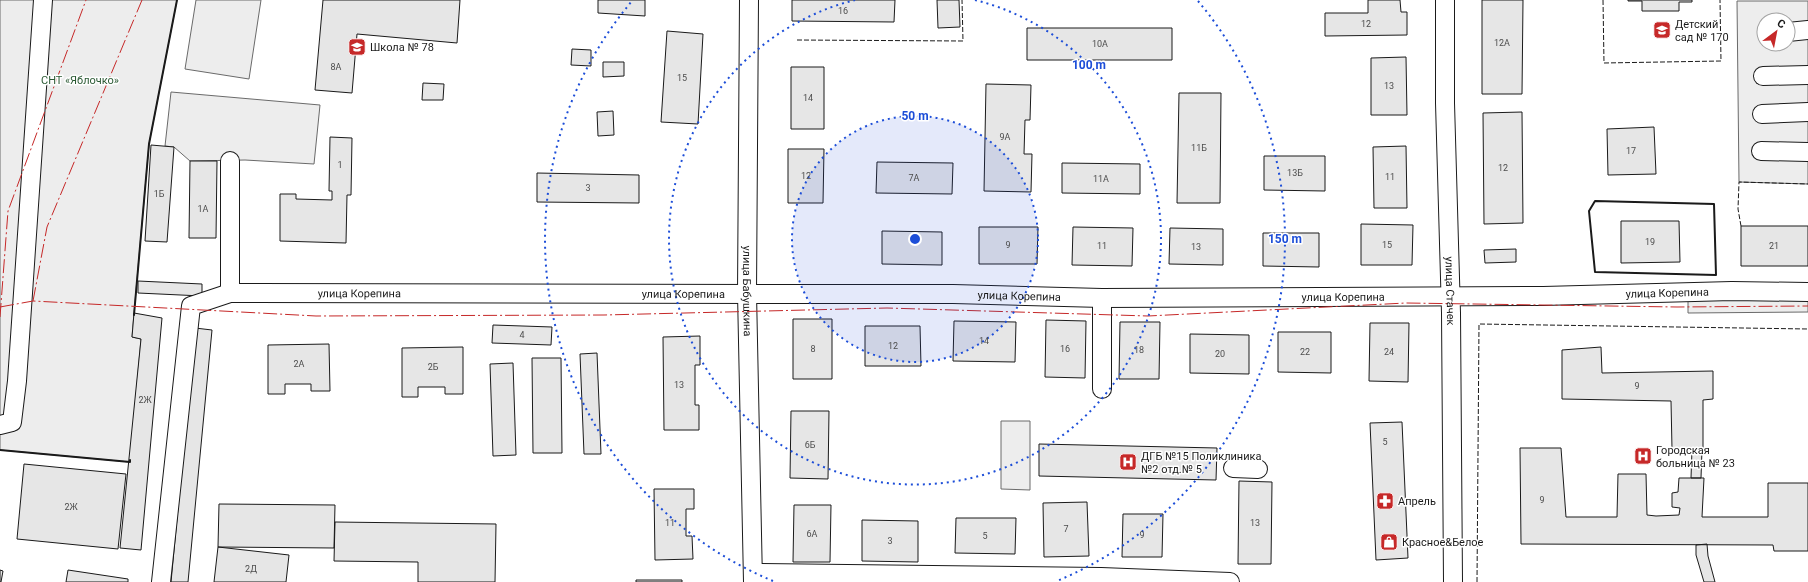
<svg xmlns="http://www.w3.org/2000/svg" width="1808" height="582" viewBox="0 0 1808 582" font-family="Roboto,sans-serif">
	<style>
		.built { fill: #ededed; stroke: #6a6a6a; fill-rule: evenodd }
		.building { fill: #e6e6e6; stroke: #1a1a1a }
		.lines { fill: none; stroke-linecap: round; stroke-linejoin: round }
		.minor-casing { stroke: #1a1a1a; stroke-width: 20 }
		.minor { stroke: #fff; stroke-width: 18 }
		.fence { stroke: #1a1a1a; stroke-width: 1; stroke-dasharray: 5 2; stroke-linecap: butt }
		.wall { stroke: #1a1a1a; stroke-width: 2 }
		.power { stroke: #c62828; stroke-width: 1; stroke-dasharray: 14 3 2 3; stroke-linecap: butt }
		.ring { fill: none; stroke: #1d4ed8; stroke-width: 2; stroke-dasharray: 2 4 }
		.labels { text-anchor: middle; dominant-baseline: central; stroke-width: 3; stroke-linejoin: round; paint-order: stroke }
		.number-label { font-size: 9px; fill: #4d4d4d }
		.poi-label { font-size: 11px; fill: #1a1a1a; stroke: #fff; text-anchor: start }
		.park-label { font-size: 11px; fill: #2b5a34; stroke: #fff }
		.street-label { font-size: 11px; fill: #1a1a1a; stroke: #fff }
		.centre { fill: #1d4ed8; stroke: #fff; stroke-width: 2 }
		.ring-label { font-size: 12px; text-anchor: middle; font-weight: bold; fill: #1d4ed8; stroke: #fff; stroke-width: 3; stroke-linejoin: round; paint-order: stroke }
	</style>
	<rect width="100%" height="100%" fill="#fff"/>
	<path class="built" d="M0 0H177L149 144 134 313 132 337 141 339 130 462 0 450Z
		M196 0H261L249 79 185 69Z
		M1737 1H1808V184L1739 182ZM1764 20H1788V44H1764Z
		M171 92 320 105 314 164 245 160 190 161 174 147 165 146Z
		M1688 299H1808V312L1688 313Z
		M1001 421H1030V490L1001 489Z"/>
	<path class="building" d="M323 0H460L457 43 357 34 352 93 315 90Z
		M598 0H645V16L598 13Z
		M792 0H895L894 22 792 21Z
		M937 0H959L960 27 938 28Z
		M1368 0H1400L1401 12H1407V35L1325 36V13H1368Z
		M1482 0H1523L1522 94H1482Z
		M1628 0H1692V2H1679V11H1642V1H1628Z
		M1027 28H1172V60H1027Z
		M667 31 703 34 698 124 661 122Z
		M572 49 591 50V66L571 65Z
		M1406 57 1407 115H1371V58Z
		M603 62H624V76L603 77Z
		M791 67H824V129H791Z
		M423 83 444 84 443 100H422Z
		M986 84 1031 85 1030 120H1025L1024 154H1032L1031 192 984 191Z
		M1179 93H1221L1220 203H1177Z
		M613 111 614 135 598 136 597 112Z
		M1522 112 1523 223 1484 224 1483 113Z
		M1654 127 1656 174 1608 175 1607 129Z
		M330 137 352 138 351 195H347L346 243 280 241V194H296V199L332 200V191H329Z
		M151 145 174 147 167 242 145 241Z
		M1406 146 1407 208H1374L1373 147Z
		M788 149H824L823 203H788Z
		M1264 156H1325V191L1264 190Z
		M190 161H217L216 238H189Z
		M877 162 953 163 952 194 876 193Z
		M1062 163 1140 164V194L1062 193Z
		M537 173 639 175V203L537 202Z
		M1621 221H1679L1680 262 1621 263Z
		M1361 224 1413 225 1412 265H1361Z
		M1741 226H1808V266H1741Z
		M979 227H1038L1037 264H979Z
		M1073 227 1133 228 1132 266 1072 265Z
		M1170 228 1223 229V265L1169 264Z
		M882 231 942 232V265L882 264Z
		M1263 233H1319V267L1263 266Z
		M1516 249V262L1485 263 1484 250Z
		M138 281 202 284V296L138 293Z
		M134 313 162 318 141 550 120 548 141 339 132 337Z
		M793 319H832V379H793Z
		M1046 320 1086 321 1085 378 1045 377Z
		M954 321 1016 322 1015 362 953 361Z
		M1120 322H1160L1159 379H1119Z
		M1370 323H1409L1408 382 1369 381Z
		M493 325 552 327 551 345 492 343Z
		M865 326H920L921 366H865Z
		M195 328 212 330 188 582H171Z
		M1278 332H1331V373L1278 372Z
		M1190 334 1249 335V374L1190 373Z
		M700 336V365H695V405H699V430H664L663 337Z
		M329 344 330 391H311V384H285V394H268V345Z
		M463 347V394H445V387H418V397H402V348Z
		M1601 347 1602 373 1713 371V399L1703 400V449H1672L1671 401 1562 399V350Z
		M597 353 601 454H584L580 354Z
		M532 358H561L562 453H533Z
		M513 363 516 455 493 456 490 364Z
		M791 411H829L828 479 790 478Z
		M1402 422 1408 558 1376 560 1370 423Z
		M1039 444 1217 448 1216 480 1039 476Z
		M1520 448H1561L1566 517H1617L1618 474H1646L1647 515 1656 516 1679 515 1680 508 1672 507V493L1678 492 1679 478H1704L1702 517H1768V483H1808V551H1774L1773 545 1521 544Z
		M1692 449H1702L1701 478H1691Z
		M24 464 126 474 118 549 17 539Z
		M1239 481 1272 482 1271 564H1238Z
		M654 489H694V509H686V536H692L693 559 655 560Z
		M1087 502 1089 556 1044 557 1043 503Z
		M219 504 335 505 334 548 218 547Z
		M794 505H831L830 562H793Z
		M1123 514H1163L1162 557H1122Z
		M956 518H1016L1015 554 955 553Z
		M862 520 918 521V562L862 561Z
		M335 522 496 524 495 582H418V562L334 561Z
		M1707 544 1708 556 1715 582H1704L1696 555V545Z
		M218 547 289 555 286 582H214Z
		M0 570 3 571 1 582H0Z
		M68 570 128 579V582H66Z
		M636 580H682V582H636Z"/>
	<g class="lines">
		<defs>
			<g id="minor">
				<path id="s1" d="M749 0 747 293 753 582"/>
				<path id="s2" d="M1445 0V103L1451 313 1453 582"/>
				<path d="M1788 32 1808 30"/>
				<path d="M1763 76 1808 75"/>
				<path d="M1762 114 1808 112"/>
				<path d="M1761 151 1808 152"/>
				<path d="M230 293V161"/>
				<path d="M1102 389V298"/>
				<path d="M0 425 12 422 17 381 43 0"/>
				<path d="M1233 468 1258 469"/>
				<path d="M754 573 1101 577 1230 582"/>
				<path id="s3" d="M161 582 191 306 230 293 767 294H953L1102 298 1543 296 1732 291 1808 292"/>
			</g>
		</defs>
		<use href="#minor" class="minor-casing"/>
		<use href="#minor" class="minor"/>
		<path class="fence" d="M1603 0 1604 63 1721 61 1720 0
			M797 40 963 41 962 0
			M1741 226 1738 209 1739 182 1808 184
			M1477 582 1479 324 1808 329"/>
		<path class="wall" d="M1595 201 1714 204 1716 275 1595 272 1589 211Z
			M134 315 149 144 177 0
			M0 450 130 462V460"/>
		<path class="power" d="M33 301 47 227 142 0
			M0 307 33 301 316 316 604 315 887 308 1148 316 1406 303 1677 307 1808 306
			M0 317 8 211 86 0"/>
	</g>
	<circle cx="915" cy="239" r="123" fill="#1d4ed8" fill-opacity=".12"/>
	<g class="ring">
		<circle cx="915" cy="239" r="123"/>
		<path d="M975 0A246 246 0 1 1 855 0"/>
		<path d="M773 581A370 370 0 0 1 632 1M1198 1A370 370 0 0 1 1057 581"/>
	</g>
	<defs>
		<symbol id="school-square" viewBox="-11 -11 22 22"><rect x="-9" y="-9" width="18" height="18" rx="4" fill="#c62828" stroke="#fff"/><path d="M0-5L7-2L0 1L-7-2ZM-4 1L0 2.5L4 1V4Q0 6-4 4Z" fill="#fff"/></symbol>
		<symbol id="hospital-square" viewBox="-11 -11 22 22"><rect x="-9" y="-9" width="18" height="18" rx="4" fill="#c62828" stroke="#fff"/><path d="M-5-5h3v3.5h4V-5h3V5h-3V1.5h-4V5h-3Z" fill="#fff"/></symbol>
		<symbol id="pharmacy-square" viewBox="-11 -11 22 22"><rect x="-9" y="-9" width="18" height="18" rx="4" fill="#c62828" stroke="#fff"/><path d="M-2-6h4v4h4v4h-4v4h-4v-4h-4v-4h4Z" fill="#fff"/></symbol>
		<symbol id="shop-square" viewBox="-11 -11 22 22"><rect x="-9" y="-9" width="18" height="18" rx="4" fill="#c62828" stroke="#fff"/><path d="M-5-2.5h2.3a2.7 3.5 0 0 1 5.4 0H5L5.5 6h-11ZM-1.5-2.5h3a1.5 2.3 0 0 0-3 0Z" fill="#fff"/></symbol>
	</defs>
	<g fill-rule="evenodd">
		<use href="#school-square" x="1652" y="20" width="20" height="20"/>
		<use href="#school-square" x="347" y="37" width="20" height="20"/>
		<use href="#hospital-square" x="1633" y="446" width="20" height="20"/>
		<use href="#hospital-square" x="1118" y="452" width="20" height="20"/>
		<use href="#pharmacy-square" x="1375" y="491" width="20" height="20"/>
		<use href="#shop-square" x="1379" y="532" width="20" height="20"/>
	</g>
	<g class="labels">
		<g class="number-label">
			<text x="843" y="11">16</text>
			<text x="1366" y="24">12</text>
			<text x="1502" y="43">12А</text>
			<text x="1100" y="44">10А</text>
			<text x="336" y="67">8А</text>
			<text x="682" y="78">15</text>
			<text x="1389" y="86">13</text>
			<text x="808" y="98">14</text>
			<text x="1005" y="137">9А</text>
			<text x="1199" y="148">11Б</text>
			<text x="1631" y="151">17</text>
			<text x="340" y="165">1</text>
			<text x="1503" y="168">12</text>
			<text x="1295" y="173">13Б</text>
			<text x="806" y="176">12</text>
			<text x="1390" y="177">11</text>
			<text x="914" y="178">7А</text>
			<text x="1101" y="179">11А</text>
			<text x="588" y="188">3</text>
			<text x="159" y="194">1Б</text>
			<text x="203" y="209">1А</text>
			<text x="1650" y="242">19</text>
			<text x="1008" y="245">9</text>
			<text x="1387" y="245">15</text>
			<text x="1102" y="246">11</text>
			<text x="1774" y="246">21</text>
			<text x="1196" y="247">13</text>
			<text x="522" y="335">4</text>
			<text x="984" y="341">14</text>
			<text x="893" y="346">12</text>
			<text x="813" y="349">8</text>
			<text x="1065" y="349">16</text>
			<text x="1139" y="350">18</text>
			<text x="1305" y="352">22</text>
			<text x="1389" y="352">24</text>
			<text x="1220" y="354">20</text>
			<text x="299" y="364">2А</text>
			<text x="433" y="367">2Б</text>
			<text x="679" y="385">13</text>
			<text x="1637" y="386">9</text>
			<text x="145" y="400">2Ж</text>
			<text x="1385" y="442">5</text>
			<text x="810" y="445">6Б</text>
			<text x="1542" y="500">9</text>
			<text x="71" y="507">2Ж</text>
			<text x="670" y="523">11</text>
			<text x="1255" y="523">13</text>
			<text x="1066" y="529">7</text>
			<text x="812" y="534">6А</text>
			<text x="1142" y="535">9</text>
			<text x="985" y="536">5</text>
			<text x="890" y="541">3</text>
			<text x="251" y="569">2Д</text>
		</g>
		<g class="poi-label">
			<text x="1675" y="24">Детский<tspan x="1675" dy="13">сад № 170</tspan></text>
			<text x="370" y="47">Школа № 78</text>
			<text x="1656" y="450">Городская<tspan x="1656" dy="13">больница № 23</tspan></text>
			<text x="1141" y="456">ДГБ №15 Поликлиника<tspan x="1141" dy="13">№2 отд.№ 5</tspan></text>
			<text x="1398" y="501">Апрель</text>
			<text x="1402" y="542">Красное&amp;Белое</text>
		</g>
		<g class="park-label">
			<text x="80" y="80">СНТ «Яблочко»</text>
		</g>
		<g class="street-label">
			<text stroke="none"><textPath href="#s1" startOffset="291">улица Бабушкина</textPath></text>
			<text stroke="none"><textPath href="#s2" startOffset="291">улица Стачек</textPath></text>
			<text stroke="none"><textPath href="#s3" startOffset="1756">улица Корепина</textPath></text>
			<text stroke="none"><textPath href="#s3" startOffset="448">улица Корепина</textPath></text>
			<text stroke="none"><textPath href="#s3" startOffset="772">улица Корепина</textPath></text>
			<text stroke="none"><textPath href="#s3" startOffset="1108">улица Корепина</textPath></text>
			<text stroke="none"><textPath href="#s3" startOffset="1432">улица Корепина</textPath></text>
		</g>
	</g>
	<circle cx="915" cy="239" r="6" class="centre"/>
	<g class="ring-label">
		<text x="1089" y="69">100 m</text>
		<text x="915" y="120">50 m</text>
		<text x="1285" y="243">150 m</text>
	</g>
	<g transform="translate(1776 32) rotate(32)"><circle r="19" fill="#ffffff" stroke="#a3a3a3"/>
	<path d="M0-3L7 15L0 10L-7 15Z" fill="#c62828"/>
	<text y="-6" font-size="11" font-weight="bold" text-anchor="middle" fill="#1a1a1a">С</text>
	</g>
</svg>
